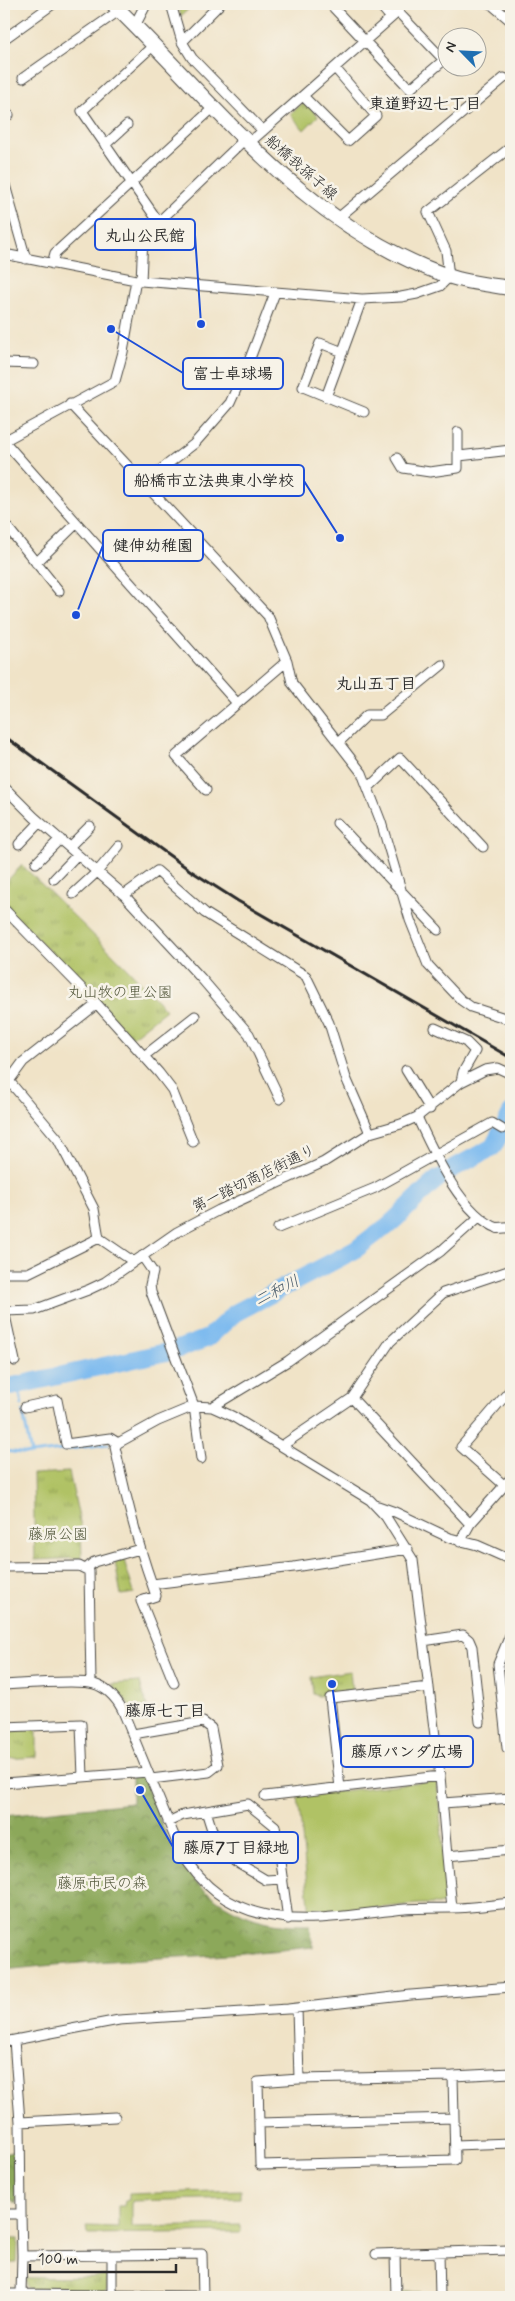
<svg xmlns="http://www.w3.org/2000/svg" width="515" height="2301" viewBox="0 0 515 2301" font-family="Mynerve,'Klee One',sans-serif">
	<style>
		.green { fill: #b0c265; stroke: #6e7648 }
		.forest { fill: url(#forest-crowns); stroke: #5c6a42 }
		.park { fill: url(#park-tufts); stroke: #6e7648 }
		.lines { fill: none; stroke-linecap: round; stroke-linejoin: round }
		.stream { stroke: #7cbaef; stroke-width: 3 }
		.river { stroke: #7cbaef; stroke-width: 18 }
		.minor-casing { stroke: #494742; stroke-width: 11 }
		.tertiary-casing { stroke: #494742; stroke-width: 12 }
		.primary-casing { stroke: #494742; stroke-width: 16 }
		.minor { stroke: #fff; stroke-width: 9 }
		.tertiary { stroke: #fff; stroke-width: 10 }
		.primary { stroke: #fff; stroke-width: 14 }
		.rail { stroke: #2b2b2b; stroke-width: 3 }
		.labels { text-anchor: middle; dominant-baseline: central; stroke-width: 5; stroke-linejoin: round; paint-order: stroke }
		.street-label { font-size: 15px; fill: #2b2b2b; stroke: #f7f3e8 }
		.park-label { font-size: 15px; fill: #53583c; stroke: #f7f3e8 }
		.neighbourhood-label { font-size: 16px; font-weight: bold; fill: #2b2b2b; stroke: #f7f3e8 }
		.water-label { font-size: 16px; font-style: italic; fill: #435666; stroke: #f7f3e8 }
		.leader { fill: none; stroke: #1d4ed8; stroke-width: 2 }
		.callout-dot { fill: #1d4ed8; stroke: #f7f3e8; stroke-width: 2 }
		.callout { fill: #f7f3e8; stroke: #1d4ed8; stroke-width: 2 }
		.callout-label { font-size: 16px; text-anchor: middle; font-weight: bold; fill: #2b2b2b }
	</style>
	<defs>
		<pattern id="forest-crowns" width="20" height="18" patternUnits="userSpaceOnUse" patternTransform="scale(1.25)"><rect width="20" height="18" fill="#8ca85a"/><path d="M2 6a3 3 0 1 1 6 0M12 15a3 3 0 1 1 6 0" fill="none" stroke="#73894b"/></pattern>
		<pattern id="park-tufts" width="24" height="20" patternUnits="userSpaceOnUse" patternTransform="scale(1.25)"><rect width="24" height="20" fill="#b0c265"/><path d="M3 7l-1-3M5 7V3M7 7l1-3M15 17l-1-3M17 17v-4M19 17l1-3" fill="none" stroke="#8f9e53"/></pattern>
	</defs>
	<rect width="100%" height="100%" fill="#f7f3e8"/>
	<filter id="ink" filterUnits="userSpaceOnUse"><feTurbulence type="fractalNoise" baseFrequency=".02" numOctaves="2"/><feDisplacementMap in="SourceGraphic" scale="10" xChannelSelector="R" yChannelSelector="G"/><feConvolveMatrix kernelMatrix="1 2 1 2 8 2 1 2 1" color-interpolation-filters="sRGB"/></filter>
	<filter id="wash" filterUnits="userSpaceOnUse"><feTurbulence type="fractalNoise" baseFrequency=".0096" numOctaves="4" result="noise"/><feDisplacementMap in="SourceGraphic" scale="20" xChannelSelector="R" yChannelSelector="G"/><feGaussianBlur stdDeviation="1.12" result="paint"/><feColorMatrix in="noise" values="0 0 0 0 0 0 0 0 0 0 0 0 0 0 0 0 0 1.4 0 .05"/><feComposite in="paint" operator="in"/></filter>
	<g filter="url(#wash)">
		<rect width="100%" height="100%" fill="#f0e3c7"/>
		<path class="green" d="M437 1780 448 1904H419L310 1914 298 1796Z
			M240 2190V2198L132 2201V2227L241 2225V2232L87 2234 86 2226 118 2227V2206H124L125 2200H129V2194Z"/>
		<path class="forest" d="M139 1776 144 1779C155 1806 165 1838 181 1863 200 1893 234 1915 268 1922 282 1925 296 1925 310 1925L313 1947C210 1958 107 1958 4 1970V1816L132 1803V1777Z
			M16 2150V2203L4 2195V2153Z"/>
		<path class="park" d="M177 4H194L181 16Z
			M303 103 308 104 318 116 304 130 290 114Z
			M22 865 127 968 166 1010 132 1037 4 904V884Z
			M69 1472 81 1527 82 1558 35 1560 33 1474Z
			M124 1560 134 1593 121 1595 115 1562Z
			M350 1671 352 1692 318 1696 313 1694 311 1677Z
			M140 1682 147 1707H131L112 1684Z
			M37 1728V1757L4 1759V1729Z
			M4 2239H18L17 2263H4Z
			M107 2277V2289L103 2292 30 2289 26 2286V2278Z
			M400 2292H421L422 2297H401Z"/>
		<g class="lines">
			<path class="stream" d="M18 1385 22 1405
				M23 1412 31 1454 108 1444
				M4 1451 31 1454"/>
			<path class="river" d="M505 1125 511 1113
				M448 1171 493 1147 501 1132
				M385 1228C405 1212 420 1193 439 1178
				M178 1349 208 1338 235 1313 355 1250 377 1233
				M4 1388 171 1351"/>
		</g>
	</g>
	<g filter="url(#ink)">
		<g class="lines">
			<defs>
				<path id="minor" d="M171 4 182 42 192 58 263 131
					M330 4 410 89 444 60 398 12 391 18 379 4
					M491 4 511 21
					M4 39 53 4
					M182 42 220 4
					M155 44 82 111 158 221
					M23 78 120 10
					M303 96 348 141 376 116 335 68
					M4 117 9 115
					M249 143 391 18
					M105 145 127 125
					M5 185 26 259
					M337 219 504 78
					M4 254 141 281 362 299 401 297 417 294 440 286 449 277 446 251 428 212 511 147
					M52 264 55 253 213 108
					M141 281 143 237 245 139
					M343 352 320 343 303 387 364 412
					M4 363 34 364
					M326 397 362 299
					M70 404 268 616 287 661 292 683 362 773 381 822 410 920 428 965 461 1000 471 1007 511 1020
					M4 441 237 703
					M4 441 115 381 123 352 136 280
					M459 456 511 450
					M397 458 403 468 430 472 458 468V432
					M143 483 194 444 230 403 249 361 275 293
					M4 523 59 591
					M36 563 77 523
					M339 742 367 715H381L442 665
					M4 787 34 817 124 895 157 871 205 913 306 976 329 1023 346 1078 370 1133
					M368 788 400 758 483 847
					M206 790 176 756 287 661
					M337 823 438 930
					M19 844 40 822
					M69 847 90 826
					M36 863 60 839
					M54 879 77 855
					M73 894 97 872 119 846
					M124 895 201 978 249 1034 280 1099
					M4 909 97 1004 159 1073 172 1090 193 1142
					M435 1028 466 1042 475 1051 463 1072 461 1082
					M144 1056 195 1016
					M406 1070 430 1109
					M4 1075 58 1139 94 1209 99 1238
					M4 1088 23 1062 97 1004
					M417 1117C433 1151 461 1215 498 1228
					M278 1228 375 1188 492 1123 502 1129
					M142 1256 153 1272 150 1285 151 1292 194 1406 212 1407 232 1416 370 1500 386 1517 413 1560 440 1776 265 1796
					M4 1273H28L99 1238 134 1262
					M4 1311 34 1310 88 1290 105 1282 177 1232 219 1210 324 1162 370 1133 401 1124 417 1117 461 1082 485 1070 498 1068 511 1074
					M4 1311 15 1361
					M352 1398 470 1524
					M25 1407 57 1400 66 1444 110 1438 118 1443
					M212 1407 288 1361 441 1251 479 1217
					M283 1445 352 1398 390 1342 443 1293 511 1270
					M201 1459 194 1406 158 1421 118 1443 115 1447C125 1494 136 1539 152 1584L294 1567 408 1549
					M505 1486 461 1447 511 1389
					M378 1506 395 1512 450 1538 477 1545 511 1560
					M460 1542 470 1524 511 1478
					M4 1567 79 1566 89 1571 91 1683
					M86 1569 94 1562 140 1549
					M152 1584 156 1596 141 1601 174 1683
					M511 1633 498 1664 507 1748 511 1749
					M423 1641 463 1635 469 1640 472 1647 480 1722
					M4 1685C22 1684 80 1679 94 1684 107 1688 116 1698 122 1709L180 1850C233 1941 317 1918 405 1909 420 1908 435 1908 451 1908 471 1908 491 1905 511 1903
					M4 1727 81 1724 83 1777
					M133 1734 203 1722 211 1728 218 1765 209 1772 151 1779
					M440 1776 447 1856
					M4 1783 148 1772
					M340 1788 330 1698 429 1687
					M443 1803 511 1798
					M206 1811 213 1833 234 1861 266 1880 283 1879
					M168 1822 183 1815 248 1804 275 1826 288 1919
					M452 1908 447 1856 511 1850
					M297 2008 299 2079 258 2082 260 2165 455 2160 453 2076 299 2079
					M14 2040 20 2122 21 2214
					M4 2042 119 2020 288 2009 411 1995 511 1987
					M453 2076 511 2073
					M20 2122 115 2117
					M259 2123 454 2118
					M455 2145 511 2143
					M4 2214H21L22 2256 202 2254 203 2297
					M439 2252 440 2297
					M395 2253 396 2297
					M376 2254 509 2250
					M22 2256 21 2294 203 2296
					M4 2294H21
					M112 2296V2255"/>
				<path id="tertiary" d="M135 25 146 4
					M498 1228 511 1227"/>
				<path id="primary" d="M113 4C218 106 304 226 448 276 468 283 490 285 511 288"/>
			</defs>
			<use href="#minor" class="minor-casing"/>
			<use href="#tertiary" class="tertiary-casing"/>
			<use href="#primary" class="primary-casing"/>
			<use href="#minor" class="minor"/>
			<use href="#tertiary" class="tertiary"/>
			<use href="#primary" class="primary"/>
			<path class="rail" d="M4 736 191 871 238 901 511 1058"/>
		</g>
	</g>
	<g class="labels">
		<g class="street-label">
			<text transform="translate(301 168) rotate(41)">船橋我孫子線</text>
			<text transform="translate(254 1179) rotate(-26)">第一踏切商店街通り</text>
		</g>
		<g class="park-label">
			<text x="120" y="993">丸山牧の里公園</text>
			<text x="58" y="1535">藤原公園</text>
			<text x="102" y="1884">藤原市民の森</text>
		</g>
		<g class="neighbourhood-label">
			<text x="425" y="104">東道野辺七丁目</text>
			<text x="376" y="684">丸山五丁目</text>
			<text x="165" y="1711">藤原七丁目</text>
		</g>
		<g class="water-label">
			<text transform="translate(277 1291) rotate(-27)">二和川</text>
		</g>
	</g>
	<path class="leader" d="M201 324L195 235M111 329L183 373M340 538L304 481M76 615L103 545M332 1684L341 1751M140 1790L173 1847"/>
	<g class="callout-dot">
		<circle cx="201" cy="324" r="5"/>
		<circle cx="111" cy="329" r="5"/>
		<circle cx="340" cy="538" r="5"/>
		<circle cx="76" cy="615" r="5"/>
		<circle cx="332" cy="1684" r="5"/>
		<circle cx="140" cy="1790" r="5"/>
	</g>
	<g class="callout">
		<rect x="95" y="219" width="100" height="31" rx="5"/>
		<rect x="183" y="358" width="100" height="31" rx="5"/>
		<rect x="124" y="465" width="180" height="31" rx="5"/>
		<rect x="103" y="530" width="100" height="31" rx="5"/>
		<rect x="341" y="1736" width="132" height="31" rx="5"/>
		<rect x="173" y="1832" width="125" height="31" rx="5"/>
	</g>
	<g class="callout-label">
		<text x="145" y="241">丸山公民館</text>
		<text x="233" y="379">富士卓球場</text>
		<text x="214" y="486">船橋市立法典東小学校</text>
		<text x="153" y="551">健伸幼稚園</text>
		<text x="407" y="1757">藤原パンダ広場</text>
		<text x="236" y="1853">藤原7丁目緑地</text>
	</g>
	<rect width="515" height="2301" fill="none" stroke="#f7f3e8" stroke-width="20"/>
	<g transform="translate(462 52) rotate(294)"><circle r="24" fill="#f7f3e8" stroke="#a5a39c"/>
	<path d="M0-4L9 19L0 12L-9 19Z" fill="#1f6fb2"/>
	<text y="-8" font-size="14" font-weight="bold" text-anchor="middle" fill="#2b2b2b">N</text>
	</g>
	<path d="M30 2264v8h146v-8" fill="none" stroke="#2b2b2b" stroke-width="2.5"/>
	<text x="38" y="2264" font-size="15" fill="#2b2b2b" stroke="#f7f3e8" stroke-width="4" paint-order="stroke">100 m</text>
</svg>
